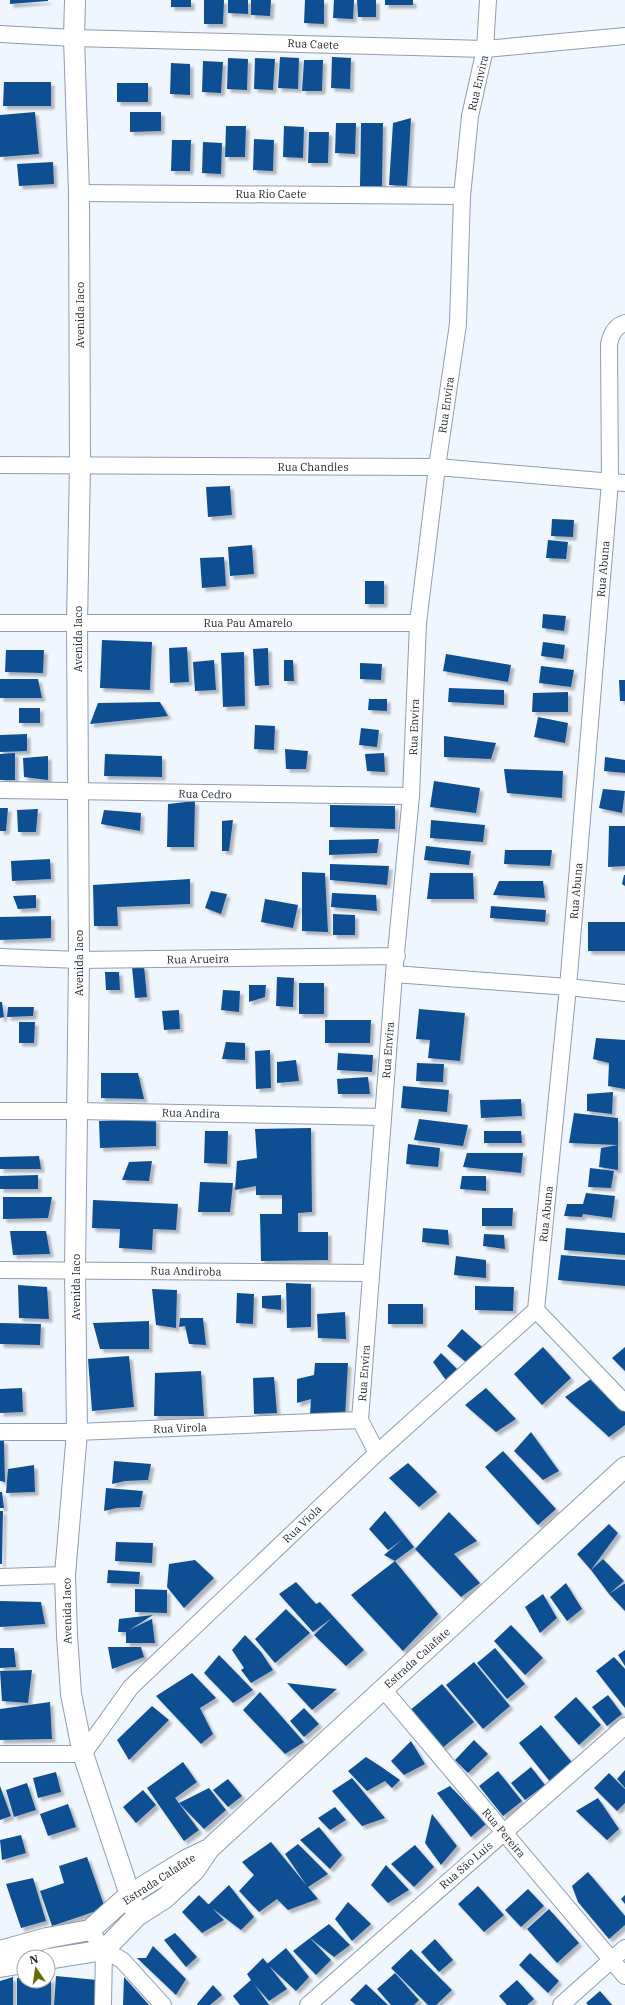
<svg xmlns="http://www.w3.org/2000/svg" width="625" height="2005" viewBox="0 0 625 2005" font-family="'IBM Plex Serif',serif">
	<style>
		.building { fill: #104f92; filter: url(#shadow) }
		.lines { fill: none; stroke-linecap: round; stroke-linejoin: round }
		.minor-casing { stroke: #8e9db1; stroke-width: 18 }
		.tertiary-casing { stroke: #8e9db1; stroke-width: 22 }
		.minor { stroke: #fff; stroke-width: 16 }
		.tertiary { stroke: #fff; stroke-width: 20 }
		.labels { text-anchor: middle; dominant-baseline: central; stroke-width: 4; stroke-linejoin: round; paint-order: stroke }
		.street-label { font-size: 11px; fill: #1f252d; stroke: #fff }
	</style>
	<defs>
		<filter id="shadow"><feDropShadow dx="3.5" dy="3.5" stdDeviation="1" flood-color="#0004"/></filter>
	</defs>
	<rect width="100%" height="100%" fill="#eff6fe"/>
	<path class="building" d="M10 0H48V1L10 4Z
		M171 0H191V7H171Z
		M204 0H224L223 24H204Z
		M228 0H248V14L228 13Z
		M251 0H271L270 16 251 15Z
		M305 0H324V24L304 23Z
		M334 0H354L353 19 333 18Z
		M357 0H376V17H358Z
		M385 0H413V5H385Z
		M280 57 299 58 298 89 278 88Z
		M332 57 351 58 350 89 331 88Z
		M228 58 248 59 247 90 227 89Z
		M255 58 275 59 273 90 254 89Z
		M304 60H323L322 91H302Z
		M203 61 223 62 221 93 202 92Z
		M171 63 190 64V95L170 94Z
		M4 82H51V106H3Z
		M117 83H148V102H117Z
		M35 112 39 154 0 157V115Z
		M130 112H161V131L130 132Z
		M411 118 407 186 389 185 393 123Z
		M336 123H356L355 154 335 153Z
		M361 123H383L382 186H360Z
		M226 126H246L245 157H225Z
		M284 126 304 127 303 158 283 157Z
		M309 132H329L328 163H308Z
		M254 139 274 140 273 171 253 170Z
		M172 140H191L190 171H171Z
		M203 142 222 143 221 174 202 173Z
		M53 162 54 184 19 186 17 164Z
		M230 486 232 515 208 517 206 487Z
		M552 519 574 520 573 537 551 536Z
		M548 540 568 542 566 559 546 558Z
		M252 545 254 574 230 576 228 547Z
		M224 557 226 586 202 588 200 558Z
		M365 581H384V604H365Z
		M543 614 566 616 564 631 542 628Z
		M102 640 152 642 150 690 100 688Z
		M543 642 565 645 563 659 541 656Z
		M187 647 189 682 170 683 169 648Z
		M268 648 269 685 255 686 253 649Z
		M6 650H44L43 673 5 672Z
		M244 652 245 706 223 707 221 653Z
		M446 654 511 665 508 682 443 671Z
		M214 660 216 690 195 691 193 662Z
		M284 660H293L294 681H284Z
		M360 663 382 664 381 680 360 679Z
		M541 666 574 670 571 687 539 683Z
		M0 679H38L42 698H0Z
		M619 680H625V701H620Z
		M449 688 504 690V705L448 702Z
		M568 692V712H532L533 693Z
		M369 699H387V711L368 710Z
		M160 702 168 716 90 724 98 703Z
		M19 708H40V723H19Z
		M538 717 568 723 565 743 534 737Z
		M255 725 275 726 274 750 254 749Z
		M361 728 379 730 377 747 359 745Z
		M27 734V751L0 752V735Z
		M444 736 496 743 491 759 444 757Z
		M285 749 308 751 306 769H286Z
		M15 753V780H0V754Z
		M384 753 385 772 367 771 365 754Z
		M105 754 162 756V777L104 776Z
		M48 756V780L24 777 23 758Z
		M605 757 625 760V773L604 771Z
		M504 769 563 771 562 798 507 793Z
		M434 781 480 788 476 813 430 807Z
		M603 789 625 791 622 813 599 808Z
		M195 801 194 847H167L168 804Z
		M330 805 395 806V829L330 827Z
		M0 808H8L6 831H0Z
		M38 809 36 832H18L17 810Z
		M104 810 141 813 140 831 101 824Z
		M233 820 229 851H222V821Z
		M431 820 485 825 483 842 430 838Z
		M609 826H625V866L608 867Z
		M379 839 377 853 329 855V840Z
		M426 846 471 851 469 865 424 860Z
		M505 850H552L550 866 504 864Z
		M50 859 51 879 12 881 11 861Z
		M330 864 389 866 387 885 330 880Z
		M302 872 325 873 328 932 302 931Z
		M430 873H473L474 899H427Z
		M624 875H625V886L622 884Z
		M190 879V904L117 907 118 926H94L93 885Z
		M499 881H543L545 898 493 895Z
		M211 891 227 894 221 914 205 908Z
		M332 893 376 895 377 911 331 907Z
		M36 895V908L18 909 13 896Z
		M265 899 298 905 293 928 261 922Z
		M491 906 546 910 545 922 490 918Z
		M333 914 355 915V935H333Z
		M51 916V938L0 940V917Z
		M588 922H625V951H588Z
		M144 966 147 997 135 998 132 967Z
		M105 972H119L120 990H106Z
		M277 977 294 978 293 1007 276 1006Z
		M299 983H324V1014H299Z
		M249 985H266L265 997 249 1002Z
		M223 990 240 991 239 1012 221 1010Z
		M0 1002H2L4 1017 0 1018Z
		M8 1007H34L33 1016 7 1017Z
		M419 1009 465 1013 460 1061 428 1058 430 1040 416 1039Z
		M179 1010 180 1029 164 1030 162 1011Z
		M325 1020H371L370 1043H325Z
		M19 1022H35L34 1043H19Z
		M596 1038 625 1040V1089L608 1086 609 1063 593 1059Z
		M226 1042 245 1043V1060L222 1059Z
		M270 1050 271 1088 256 1089 255 1051Z
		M338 1053 373 1055 372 1072 337 1070Z
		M296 1060 299 1081 277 1083V1062Z
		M417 1063 444 1064 443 1082 416 1081Z
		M101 1073H138L144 1099 101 1098Z
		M368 1077 370 1094H338L337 1079Z
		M403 1086 449 1090 447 1112 401 1108Z
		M613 1092 612 1114 587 1111V1094Z
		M521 1099 522 1116 481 1118 480 1100Z
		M574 1113 618 1118V1145L569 1143Z
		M156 1119V1146L100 1148 99 1121Z
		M419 1119 468 1125 463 1146 414 1140Z
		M311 1128 312 1212 298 1213V1232H328V1260L261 1261 260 1214H282V1195H256V1186L235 1190 237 1161 257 1158 255 1129Z
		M205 1131H228L227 1164 204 1163Z
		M484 1131H521L522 1143H484Z
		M408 1144 440 1148 438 1167 406 1164Z
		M618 1145V1170L599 1167 601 1148Z
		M467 1153H523L521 1173 463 1167Z
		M39 1156 41 1169H0V1157Z
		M152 1161 149 1181 122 1180 129 1162Z
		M590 1168 614 1171 611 1188 588 1187Z
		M38 1175V1189H0V1176Z
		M462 1176H486V1191L460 1189Z
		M200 1182 233 1183 230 1212H198Z
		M586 1193 615 1196 612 1218 583 1214 582 1217 564 1216 567 1204H583Z
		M3 1197H52L48 1218 3 1219Z
		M93 1200 178 1204 176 1230 153 1229 152 1250 119 1248 120 1229 92 1228Z
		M482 1208H513L512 1226H482Z
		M423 1228 448 1230 449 1245 422 1242Z
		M566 1228 625 1233V1255L564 1250Z
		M10 1231H46L50 1254 13 1255Z
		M484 1234 504 1235 505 1249 483 1246Z
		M561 1255 625 1260V1286L558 1280Z
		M456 1256 486 1260V1278L454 1275Z
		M286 1283 311 1284V1327L287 1328Z
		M18 1285 47 1287 49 1319 19 1318Z
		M475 1286 514 1287 513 1311 475 1310Z
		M152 1289 177 1290 176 1328 156 1325Z
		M237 1293 254 1294 253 1324 236 1323Z
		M281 1295V1310L262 1308V1296Z
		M388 1304H423V1324H388Z
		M345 1312 346 1339 318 1338 317 1314Z
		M180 1318H203L206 1345 189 1344 185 1326 179 1327Z
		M149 1321V1349H100L93 1323Z
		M0 1323 41 1324 40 1345 0 1344Z
		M462 1329 482 1347 467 1363 447 1346Z
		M543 1347 571 1378 542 1405 514 1374Z
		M625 1347V1371L612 1358Z
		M441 1353 460 1372 448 1383 433 1362Z
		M129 1356 134 1407 92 1411 88 1359Z
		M315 1363H348L345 1417 310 1415 311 1399 297 1403V1379L314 1375Z
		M201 1371 204 1416H154L155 1373Z
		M274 1377 277 1413 254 1414 253 1378Z
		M591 1379 625 1411V1425L609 1437 565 1397Z
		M22 1388 23 1412 0 1413V1389Z
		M486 1388 516 1419 496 1432 465 1405Z
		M531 1432 559 1471 543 1480 514 1451Z
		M0 1440H4L5 1482 0 1481Z
		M503 1451 556 1509 538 1525 485 1467Z
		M114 1461 151 1464 148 1480 125 1481 112 1484Z
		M408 1463 437 1492 419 1507 389 1478Z
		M34 1465 35 1492 6 1493 8 1469Z
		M106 1488 143 1491 140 1507 117 1508 104 1511Z
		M0 1492H2L4 1508H0Z
		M0 1511H3L2 1564H0Z
		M385 1511 414 1547 395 1561 438 1614 403 1651 351 1595 395 1561 384 1555 403 1539 388 1550 369 1529Z
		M449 1512 477 1541 454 1554 480 1583 461 1597 415 1549Z
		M609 1524 618 1533 591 1570 577 1554Z
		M116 1542 153 1543 152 1563 115 1561Z
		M603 1559 624 1581 609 1594 591 1570Z
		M195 1560 214 1578 184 1608 167 1587 169 1564Z
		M108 1570 140 1572 139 1584 107 1583Z
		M296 1582 316 1604 320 1602 364 1650 346 1666 314 1635 332 1618 313 1632 279 1594Z
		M566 1583 582 1609 567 1621 550 1597Z
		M624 1584H625V1611L609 1594Z
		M135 1589 167 1590V1613L135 1612Z
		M543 1594 557 1618 540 1633 525 1607Z
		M0 1601 41 1602 45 1624 0 1627Z
		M286 1609 310 1633 275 1663 255 1639Z
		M153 1615 129 1630 152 1619 155 1643H126V1632H118L119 1619Z
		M511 1625 543 1658 525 1675 494 1641Z
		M245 1635 261 1652 273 1670 251 1683 241 1670 244 1668 232 1650Z
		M108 1647H141L144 1657 112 1669Z
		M0 1648H14L16 1667 0 1668Z
		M495 1648 525 1684 507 1699 477 1663Z
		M625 1650V1666L618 1655Z
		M219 1655 253 1690 233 1703 204 1673Z
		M614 1657 625 1669V1708L596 1671Z
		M474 1662 510 1706 483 1729 446 1685Z
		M32 1670 28 1703 2 1701 0 1671Z
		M192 1673 216 1698 200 1708 213 1734 201 1744 156 1696Z
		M287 1683 337 1689 312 1710Z
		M442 1684 474 1722 441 1749 409 1711Z
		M260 1692 304 1742 285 1754 243 1710Z
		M608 1695 622 1714 607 1726 592 1707Z
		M576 1697 601 1725 579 1745 554 1717Z
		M50 1702 52 1739 0 1740V1709Z
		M152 1706 169 1720 129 1760 117 1740Z
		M304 1708 319 1724 304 1737 290 1721Z
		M541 1725 575 1766 552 1784 519 1743Z
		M474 1740 488 1754 468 1773 455 1760Z
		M411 1741 425 1764 404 1775 391 1761Z
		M366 1757 380 1766 400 1780 392 1788 385 1781 367 1791 348 1771Z
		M183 1762 197 1782 175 1798 199 1830 184 1841 147 1788Z
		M531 1767 545 1785 525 1800 511 1783Z
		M625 1770V1788L617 1779Z
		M498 1771 522 1801 503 1816 479 1786Z
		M56 1772 61 1792 38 1798 33 1778Z
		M609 1773 625 1789V1803L617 1811 594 1788Z
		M352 1778 385 1818 362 1826 332 1791Z
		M228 1779 242 1796 228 1807 213 1790Z
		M27 1783 36 1810 14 1817 6 1790Z
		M0 1786 11 1816 0 1820Z
		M450 1786 486 1824 471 1837 437 1793Z
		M209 1788 226 1810 204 1829 179 1803Z
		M143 1790 156 1805 136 1823 123 1807Z
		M598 1798 619 1829 607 1840 576 1811Z
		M68 1804 76 1827 48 1836 40 1814Z
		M335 1807 346 1820 330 1830 318 1818Z
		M432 1814 457 1846 441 1865 425 1843Z
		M319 1827 342 1855 330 1869 300 1840Z
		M21 1835 26 1853 2 1860 0 1840Z
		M271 1842 307 1886 285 1854 298 1844 328 1874 308 1887 318 1899 288 1910 277 1899 259 1912 239 1891 254 1875 242 1862Z
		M415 1845 434 1867 414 1887 391 1864Z
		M87 1857 105 1908 52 1926 40 1891 64 1883 59 1866Z
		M386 1865 409 1890 388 1903 371 1885Z
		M588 1872 625 1916V1925L609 1939 578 1902 572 1886Z
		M33 1878 46 1921 21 1928 6 1884Z
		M229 1885 254 1917 241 1930 208 1905Z
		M478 1886 504 1915 484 1932 458 1904Z
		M528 1889 544 1906 521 1927 505 1910Z
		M199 1895 224 1920 202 1933 182 1912Z
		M625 1895V1904L621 1899Z
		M348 1902 371 1924 352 1941 335 1919Z
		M549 1909 579 1943 557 1963 527 1929Z
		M329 1924 350 1945 334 1957 310 1938 331 1960 316 1975 293 1951 310 1938Z
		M175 1933 197 1957 186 1967 164 1940Z
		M435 1939 453 1960 439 1972 421 1952Z
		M153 1946 186 1979 176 1995 137 1958H146Z
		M286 1948 309 1977 296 1991 267 1964Z
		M411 1949 452 1990 436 2005H428L391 1968Z
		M530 1953 559 1981 548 1993 519 1965Z
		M263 1958 287 1989 269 2001 254 1984 269 2005H240L233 1996 251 1980 247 1974Z
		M395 1973 419 2000 414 2005H391L377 1989Z
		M56 1976 97 1980 94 2005H54Z
		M13 1977V2005H0V1981Z
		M124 1977 149 2005H123Z
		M17 1978H24V1981H48V1978H51V2005H17Z
		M517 1980 534 1999 527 2005H507L499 1996Z
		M366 1984 388 2005H356L350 2000Z
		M213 1985 222 1995 210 2005H198L197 2004Z
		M600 1991 612 2005H588L586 2003Z"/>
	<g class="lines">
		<defs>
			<path id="minor" d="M0 34 74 38 485 49 625 36
				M79 193 462 196
				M625 323C615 326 611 334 609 344L610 482 568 987 536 1310 625 1403
				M0 465 437 467 625 483
				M0 623H418
				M0 790 411 796
				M0 957 79 960 397 956
				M394 974 568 987 625 993
				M0 1111H79L383 1117
				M0 1270 371 1273
				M0 1432H77L360 1420
				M377 1453 360 1420 394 974 411 796 418 623 437 467 458 324 462 196 470 116 485 49 488 0
				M0 1577 65 1575
				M383 1689 625 1976
				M0 1754H83L131 1687 377 1453 536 1310
				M90 1930 104 1950 122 1960 163 2005
				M103 2005 104 1950
				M308 2005 625 1726
				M561 2005 625 1948"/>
			<path id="tertiary" d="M75 0 74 38 79 193 80 465 77 623 79 960 75 1269 77 1432 65 1575 67 1635 71 1694 83 1754 137 1916
				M0 1951 47 1938 90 1930 129 1895 186 1860 209 1849
				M48 1959 104 1950 137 1916 165 1898 194 1871 209 1849 625 1467
				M0 1967 24 1963"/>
		</defs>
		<use href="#minor" class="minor-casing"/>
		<use href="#tertiary" class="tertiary-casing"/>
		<use href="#minor" class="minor"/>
		<use href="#tertiary" class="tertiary"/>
	</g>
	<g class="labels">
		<g class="street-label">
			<text transform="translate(313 44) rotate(2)">Rua Caete</text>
			<text transform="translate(478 83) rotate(-77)">Rua Envira</text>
			<text x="271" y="194">Rua Rio Caete</text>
			<text transform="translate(80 315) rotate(-90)">Avenida Iaco</text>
			<text transform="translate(446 405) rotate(-82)">Rua Envira</text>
			<text x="313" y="467">Rua Chandles</text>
			<text transform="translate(603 569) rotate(-85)">Rua Abuna</text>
			<text x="248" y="623">Rua Pau Amarelo</text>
			<text transform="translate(78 639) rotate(-90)">Avenida Iaco</text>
			<text transform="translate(414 727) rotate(-88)">Rua Envira</text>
			<text transform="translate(205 794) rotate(1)">Rua Cedro</text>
			<text transform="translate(576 891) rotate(-85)">Rua Abuna</text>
			<text transform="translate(198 959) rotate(-1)">Rua Arueira</text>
			<text transform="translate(79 963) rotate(-90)">Avenida Iaco</text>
			<text transform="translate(388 1050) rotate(-86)">Rua Envira</text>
			<text transform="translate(191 1113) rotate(1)">Rua Andira</text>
			<text transform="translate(546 1214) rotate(-84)">Rua Abuna</text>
			<text transform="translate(186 1271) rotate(1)">Rua Andiroba</text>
			<text transform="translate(76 1287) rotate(-90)">Avenida Iaco</text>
			<text transform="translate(364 1373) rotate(-86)">Rua Envira</text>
			<text transform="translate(180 1428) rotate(-2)">Rua Virola</text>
			<text transform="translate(302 1524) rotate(-44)">Rua Viola</text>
			<text transform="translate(67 1611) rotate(-91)">Avenida Iaco</text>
			<text transform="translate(417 1658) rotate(-42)">Estrada Calafate</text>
			<text transform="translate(504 1833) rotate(50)">Rua Pereira</text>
			<text transform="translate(466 1865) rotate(-41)">Rua São Luís</text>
			<text transform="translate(159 1879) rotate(-33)">Estrada Calafate</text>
		</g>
	</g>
	<g transform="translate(36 1969) rotate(347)"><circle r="19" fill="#ffffff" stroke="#a5a8ab"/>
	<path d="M0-3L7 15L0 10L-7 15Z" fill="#696905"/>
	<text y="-6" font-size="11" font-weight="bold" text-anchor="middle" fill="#1f252d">N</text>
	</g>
</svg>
